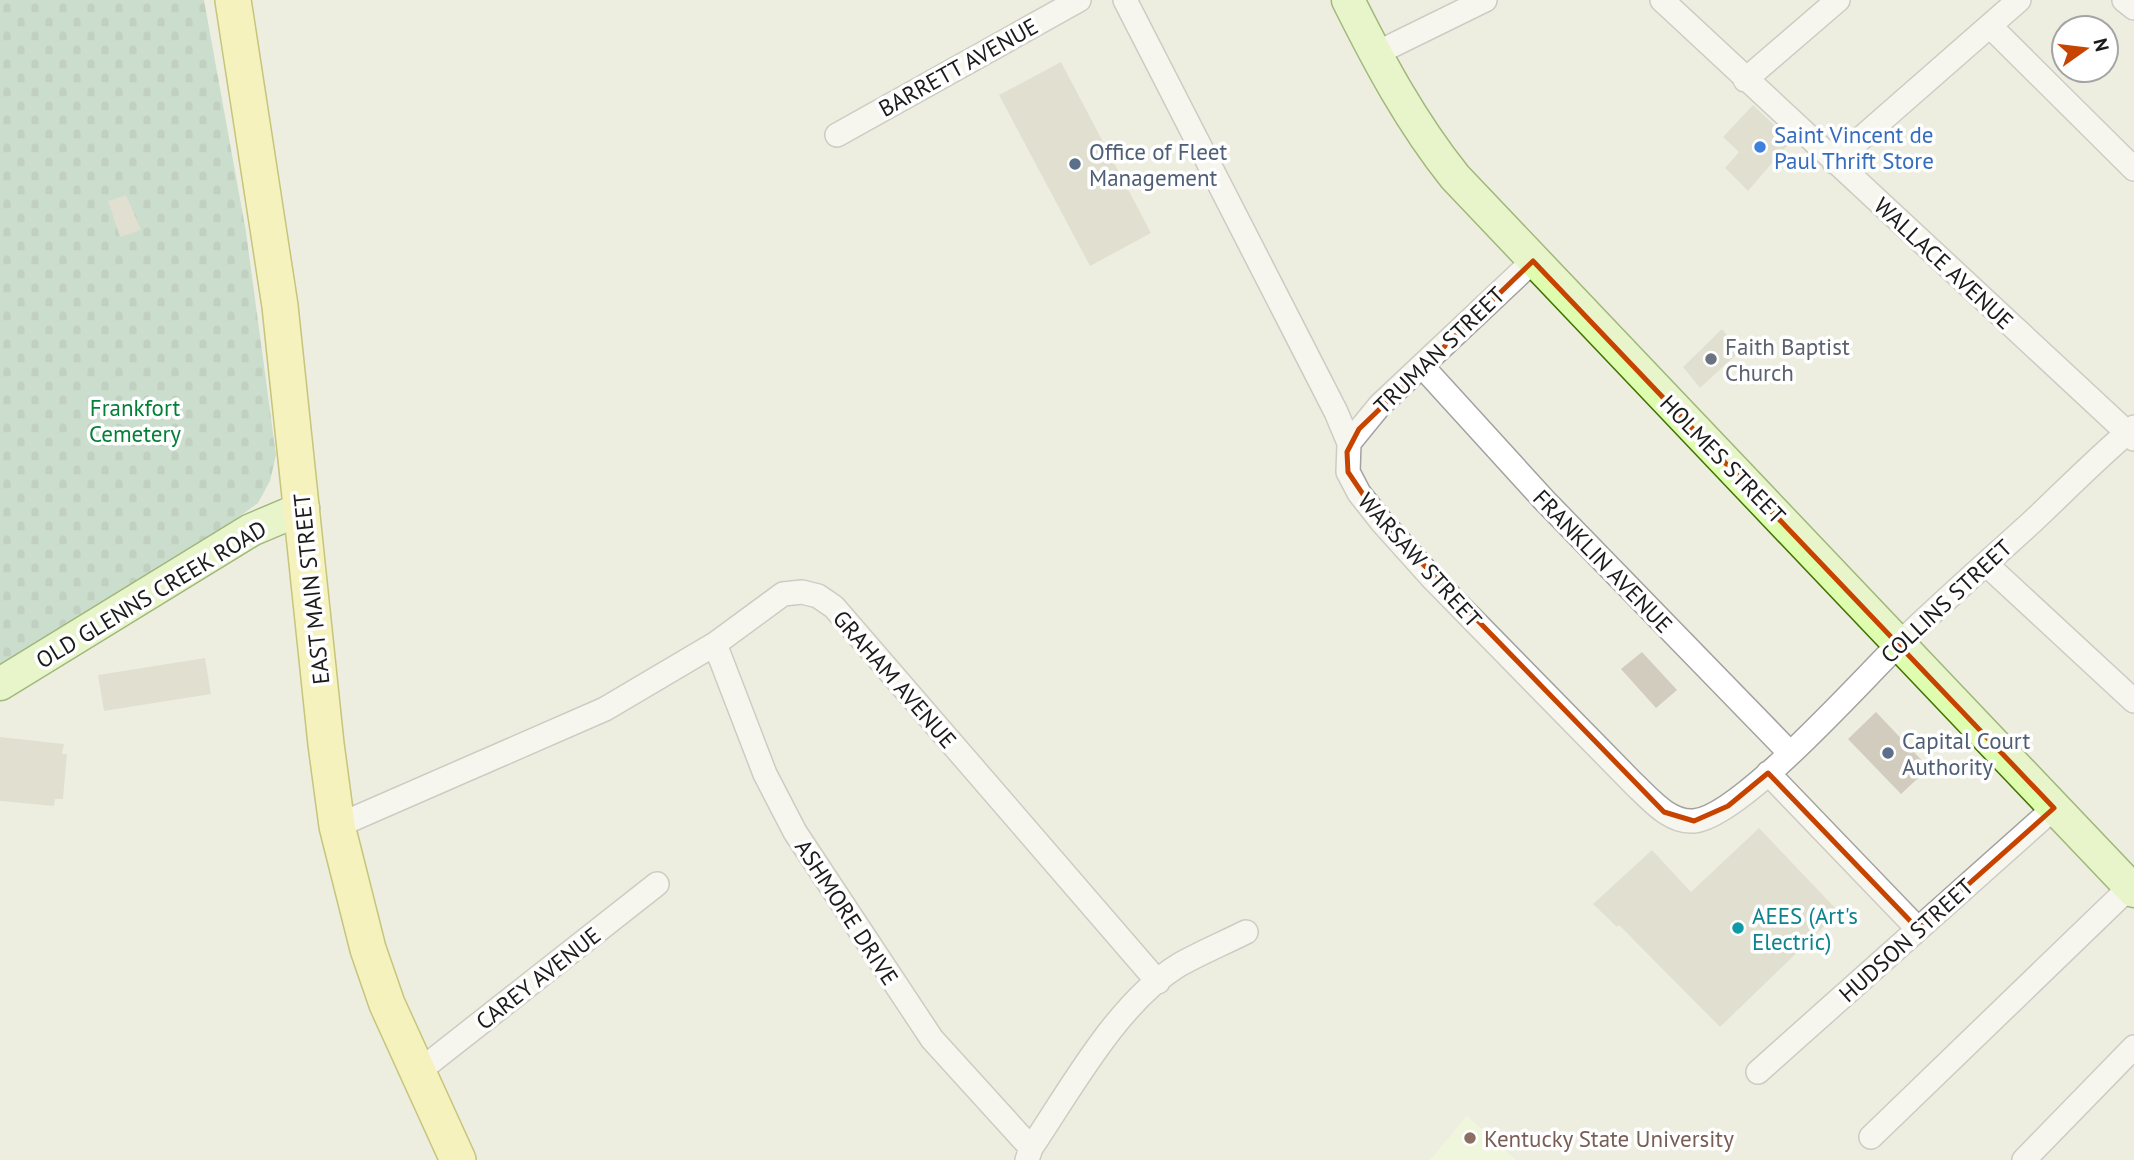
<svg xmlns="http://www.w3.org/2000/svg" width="2134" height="1160" viewBox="0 0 2134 1160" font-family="'PT Sans',sans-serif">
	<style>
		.education { fill: #f2ffd8 }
		.cemetery { fill: url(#cemetery-stones) }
		.building { fill: #d1ccbd }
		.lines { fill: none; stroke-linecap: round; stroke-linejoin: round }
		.street-casing { stroke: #a2a2a2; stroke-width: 26 }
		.secondary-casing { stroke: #417500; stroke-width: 35 }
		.primary-casing { stroke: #929300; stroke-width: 38 }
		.street { stroke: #fff; stroke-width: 23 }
		.secondary { stroke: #dffdaf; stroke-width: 32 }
		.primary { stroke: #fff594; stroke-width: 35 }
		.marked { fill: none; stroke: #c74300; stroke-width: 5; stroke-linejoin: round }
		.shop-dot { fill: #3f7fe0; stroke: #fff; stroke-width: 2.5 }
		.service-dot { fill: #5c6f8a; stroke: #fff; stroke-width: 2.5 }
		.worship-dot { fill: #6b7280; stroke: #fff; stroke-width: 2.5 }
		.culture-dot { fill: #0f9aa8; stroke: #fff; stroke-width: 2.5 }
		.education-dot { fill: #8d6e63; stroke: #fff; stroke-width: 2.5 }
		.labels { text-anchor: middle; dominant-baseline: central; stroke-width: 7; stroke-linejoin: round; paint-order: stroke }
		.street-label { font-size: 23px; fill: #1b1b1b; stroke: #fff }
		.shop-label { font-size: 23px; fill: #366cbe; stroke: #fff; text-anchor: start }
		.service-label { font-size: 23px; fill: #4e5e75; stroke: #fff; text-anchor: start }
		.worship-label { font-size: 23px; fill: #5b616d; stroke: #fff; text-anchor: start }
		.park-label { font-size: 23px; fill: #047f38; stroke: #fff }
		.culture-label { font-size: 23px; fill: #0d838f; stroke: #fff; text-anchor: start }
		.education-label { font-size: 23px; fill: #785e54; stroke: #fff; text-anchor: start }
	</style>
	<defs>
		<pattern id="cemetery-stones" width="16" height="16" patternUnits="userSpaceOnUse" patternTransform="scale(1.75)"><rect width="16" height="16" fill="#a0c8b3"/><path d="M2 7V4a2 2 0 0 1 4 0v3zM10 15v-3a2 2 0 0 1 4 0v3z" fill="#89ab99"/></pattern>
	</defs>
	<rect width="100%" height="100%" fill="#eeeee0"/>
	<path class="education" d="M1467 1116 1516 1160H1430Z"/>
	<path class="cemetery" d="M0 0H204L246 232 276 455 270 481 258 503 193 550 0 669Z"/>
	<path class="building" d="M1061 62 1151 233 1090 266 999 95Z
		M1753 105 1791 141 1748 191 1725 168 1739 152 1723 137Z
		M126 195 141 230 120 237 108 201Z
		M1722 329 1740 351 1700 388 1683 367Z
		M1642 652 1677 690 1656 708 1621 669Z
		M205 658 211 694 104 711 98 675Z
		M1876 712 1929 768 1901 794 1848 739Z
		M0 737 64 744 62 754H67L63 799H55L54 806 0 801Z
		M1759 828 1839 912 1720 1027 1619 925 1617 927 1593 904 1652 850 1691 892Z"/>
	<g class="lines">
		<defs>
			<path id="street" d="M1125 0 1336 412 1349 443 1348 472 1359 493 1381 521 1434 580 1633 783C1649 798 1669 823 1694 821 1740 817 1859 683 1897 646 1941 603 1987 563 2033 521 2066 490 2099 456 2134 427
				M1662 0 2134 439
				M2124 0 2134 8
				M1990 26 2134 169
				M1375 54 1485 0
				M1745 80 1838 0
				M837 135 1079 0
				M1834 162 2019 0
				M1422 366 1545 501 1789 752
				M1349 443 1380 405 1533 261
				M1986 564 2134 701
				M715 644 765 774 795 832 932 1039 1031 1148
				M1768 773 1918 929
				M337 826 605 709 715 644 783 594 802 592 818 596 834 607 1158 982
				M418 1072 657 884
				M1758 1072 2054 808
				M1871 1137 2130 887
				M1027 1160 1031 1148C1071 1089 1117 1003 1179 965 1200 953 1224 943 1246 932
				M2024 1160 2134 1047"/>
			<path id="secondary" d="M1348 0C1379 62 1411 122 1455 177L2134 891
				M0 684 251 530 303 508"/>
			<path id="primary" d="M233 0 280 306 326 744 337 826 368 949 387 1004 458 1160"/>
		</defs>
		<use href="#street" class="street-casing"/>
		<use href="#secondary" class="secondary-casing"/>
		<use href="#primary" class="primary-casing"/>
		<use href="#street" class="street"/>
		<use href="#secondary" class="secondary"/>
		<use href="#primary" class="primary"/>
	</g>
	<path d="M0 0H2134V1160H0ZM1533 261 2054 808 1918 929 1768 773 1728 806 1694 821 1664 812 1381 521 1348 472 1347 452 1359 429Z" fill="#eeeee0" fill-opacity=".55" fill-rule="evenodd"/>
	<path class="marked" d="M1533 261 2054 808 1918 929 1768 773 1728 806 1694 821 1664 812 1381 521 1348 472 1347 452 1359 429Z"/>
	<circle class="shop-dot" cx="1760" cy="147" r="7"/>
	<g class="service-dot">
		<circle cx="1075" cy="164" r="7"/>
		<circle cx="1888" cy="753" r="7"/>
	</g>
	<circle class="worship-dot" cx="1711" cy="359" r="7"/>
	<circle class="culture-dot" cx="1738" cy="928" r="7"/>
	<circle class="education-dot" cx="1470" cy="1138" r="7"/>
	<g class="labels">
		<g class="street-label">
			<text transform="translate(958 67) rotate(-29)">BARRETT AVENUE</text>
			<text transform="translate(1944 263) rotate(43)">WALLACE AVENUE</text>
			<text transform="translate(1439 350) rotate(-44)">TRUMAN STREET</text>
			<text transform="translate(1723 459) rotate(46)">HOLMES STREET</text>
			<text transform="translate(1420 560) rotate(48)">WARSAW STREET</text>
			<text transform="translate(1603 561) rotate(46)">FRANKLIN AVENUE</text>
			<text transform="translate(311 589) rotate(-96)">EAST MAIN STREET</text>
			<text transform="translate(151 594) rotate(-31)">OLD GLENNS CREEK ROAD</text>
			<text transform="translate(1946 601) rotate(-43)">COLLINS STREET</text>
			<text transform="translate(895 679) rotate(49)">GRAHAM AVENUE</text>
			<text transform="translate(847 912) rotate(57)">ASHMORE DRIVE</text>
			<text transform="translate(1906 940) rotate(-42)">HUDSON STREET</text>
			<text transform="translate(538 978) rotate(-38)">CAREY AVENUE</text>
		</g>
		<g class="shop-label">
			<text x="1774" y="134">Saint Vincent de<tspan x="1774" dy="26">Paul Thrift Store</tspan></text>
		</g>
		<g class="service-label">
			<text x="1089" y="151">Office of Fleet<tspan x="1089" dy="26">Management</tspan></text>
			<text x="1902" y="740">Capital Court<tspan x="1902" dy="26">Authority</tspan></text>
		</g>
		<g class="worship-label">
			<text x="1725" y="346">Faith Baptist<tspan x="1725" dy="26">Church</tspan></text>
		</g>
		<g class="park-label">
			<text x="135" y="407">Frankfort<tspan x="135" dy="26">Cemetery</tspan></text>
		</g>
		<g class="culture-label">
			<text x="1752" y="915">AEES (Art's<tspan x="1752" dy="26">Electric)</tspan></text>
		</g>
		<g class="education-label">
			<text x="1484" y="1138">Kentucky State University</text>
		</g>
	</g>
	<g transform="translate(2085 49) rotate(76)"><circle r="33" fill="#ffffff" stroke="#a4a4a4" stroke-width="2"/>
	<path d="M0-5L12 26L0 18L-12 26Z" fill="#c74300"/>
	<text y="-10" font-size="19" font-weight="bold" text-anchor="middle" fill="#1b1b1b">N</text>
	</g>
</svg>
